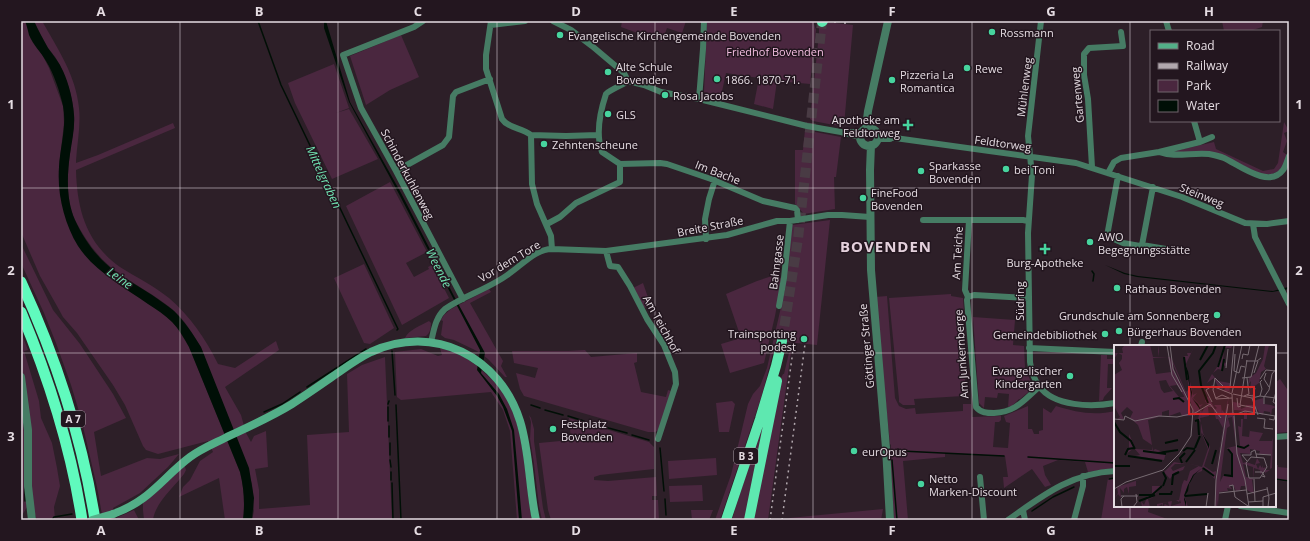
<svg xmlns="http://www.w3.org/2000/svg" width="1310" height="541" viewBox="0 0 1310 541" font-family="'Open Sans',sans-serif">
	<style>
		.green { fill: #4a273f }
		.water { fill: #000f06 }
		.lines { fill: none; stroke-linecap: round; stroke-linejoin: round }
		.stream { stroke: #000f06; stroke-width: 1.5 }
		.trunk-tunnel { stroke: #493b44; stroke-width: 10; stroke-dasharray: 10 5; stroke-linecap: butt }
		.minor { stroke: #467c64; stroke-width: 6 }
		.tertiary { stroke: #467c64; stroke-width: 8 }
		.secondary { stroke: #53af88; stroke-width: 8 }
		.trunk { stroke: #5ee8b0; stroke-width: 10 }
		.motorway { stroke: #60fabd; stroke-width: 11 }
		.rail { stroke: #b1a7ad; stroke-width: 1.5; stroke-dasharray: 2 4; stroke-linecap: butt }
		.secondary-bridge { stroke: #53af88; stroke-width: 8 }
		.grid { fill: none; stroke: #e5dce2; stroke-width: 1; stroke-opacity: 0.55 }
		.poi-dot { fill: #47d49e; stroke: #23161f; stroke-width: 1.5 }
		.labels { text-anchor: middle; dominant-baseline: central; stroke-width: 3; stroke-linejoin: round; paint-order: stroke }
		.shield { fill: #23161f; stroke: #aba1a8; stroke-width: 1 }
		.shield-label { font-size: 10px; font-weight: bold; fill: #e5dce2 }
		.poi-label { font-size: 11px; fill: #e5dce2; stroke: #23161f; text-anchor: start }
		.park-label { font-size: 11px; fill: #f5bfe2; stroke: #23161f }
		.street-label { font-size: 11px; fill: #e5dce2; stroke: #23161f }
		.water-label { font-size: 12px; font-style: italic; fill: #71e3b2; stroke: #23161f }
		.district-label { font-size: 15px; font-weight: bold; letter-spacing: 1px; fill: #e4d0dc; stroke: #23161f }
		.inset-river { fill: none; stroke: #000f06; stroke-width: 2 }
		.inset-road { fill: none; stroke: #776b72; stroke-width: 1 }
		.view { fill: #d62828; fill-opacity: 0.15; stroke: #d62828; stroke-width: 2 }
		.inset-edge { fill: none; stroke: #e5dce2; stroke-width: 2 }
		.neatline { fill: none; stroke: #e5dce2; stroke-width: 1.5 }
		.grid-label { font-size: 13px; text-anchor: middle; font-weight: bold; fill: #e5dce2 }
	</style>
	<rect width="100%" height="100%" fill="#2d1f28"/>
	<path class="green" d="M21 21H25L49 68 63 106 64 123 59 167 60 196 97 267 114 281 162 313 172 321 180 332 189 347 240 472C244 488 245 504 243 520H225L219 478 179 497 183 487 190 480 200 461 213 452 208 441 158 454 146 450 143 446 125 405 113 385 77 333 63 317 57 306 40 276 21 232Z
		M34 21H42C58 49 76 76 79 108 81 125 77 144 76 161V163L98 155 173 123 175 128 76 170C77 209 86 243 120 267 136 277 154 286 169 298 190 316 206 339 218 364L235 368 276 341 279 350 225 387 241 415 246 433 251 442 254 436 266 431 268 467 255 469 259 490V509L310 505 307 435 349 432 347 374 362 365 385 357 392 520H252L254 511 252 484 201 348C193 334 185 320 172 309 155 295 135 285 117 272 99 259 85 240 75 220 66 200 67 176 70 154 71 141 75 128 74 115 73 98 66 75 57 60 55 56 51 52 48 48 43 39 38 30 34 21Z
		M622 21H686L682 33 667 28 662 42 621 27Z
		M707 21H813L816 30 810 84 777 81 773 109 754 104 759 78 726 73 721 96 704 92Z
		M817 21 853 25 844 125 839 126 813 121 810 119 819 34V28Z
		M1222 21H1263L1262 27 1250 31H1224Z
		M401 35 419 77 390 90 366 105 350 56Z
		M334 64 349 108 336 113 349 109 378 159 332 179 295 103 288 83Z
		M1284 122 1289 131 1284 133 1287 141 1283 152 1287 155 1281 170 1272 174H1261L1225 157 1166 153 1214 142 1216 149 1263 171 1274 169 1278 163Z
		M805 130 841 137 836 177H834L835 209 804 214 795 204V150H803Z
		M390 182 427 252 406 263 414 277 429 269 428 267 432 265 449 298 402 325 346 206Z
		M830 220 817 345 776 341 762 395 720 520H715L731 475 748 404 753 394 760 386 767 368 784 294 792 225Z
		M21 244 53 310 80 344 113 394 126 418 94 432 101 476 147 458 160 459 179 454 168 467 140 493 113 508 114 519 134 510 139 520H103L97 487 81 418 71 385 56 343 44 313 21 263Z
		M364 264 394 328 370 344 364 343 334 278Z
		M772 276 782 278 775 316 764 363 730 373 721 344 741 338 726 294 757 281Z
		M643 283 651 306 643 308 633 288Z
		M489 289 491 292 470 303 503 361 501 366 507 377H505L488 359 477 351 454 340 445 338 441 335 443 321 441 320 444 315 451 309Z
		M951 294V296L963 298 964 312 960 314 966 393H963V396L914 399 915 405H903L899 402V399L889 298Z
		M887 296 895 398 899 406 906 409 915 408 916 414 963 411V404H971L972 417 1001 416V420L999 422H995L993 447 1008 448 1010 423 1006 422 1004 416 1028 406V429H1032L1034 434H1039V431L1043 430V408L1051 413 1056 406C1075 412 1094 416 1115 411V468L1088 472 1085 462 1058 460 1043 466 1045 475 1051 485 1045 487 1032 469 1004 488 1003 477H1008L1005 456 945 453V457L903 461 908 520H894L890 461 891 445 890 444 875 297Z
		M973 317 1015 320 1013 345 1024 346 1025 367 1032 385 1031 390 1020 399H1019L1012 406 1008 407 1009 394 998 393 997 398 985 397 984 408 979 403Z
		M429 321 431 323C431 328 430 333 426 336L405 338C408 330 422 325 429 321Z
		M21 332 28 350 24 351 39 401 41 418 52 443 57 468 60 486 54 507 55 520H37L33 509 25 384 21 367Z
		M791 344H792L768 520H751L780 380 783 374H784Z
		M440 348C462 354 473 361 489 377 493 380 497 384 500 388 526 421 524 480 532 520H517L510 431 503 410 491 392 401 400 397 397 395 352 421 349 438 356 442 355Z
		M585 350 591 357 637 353V362L634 363 641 392 666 397 668 390 671 391 659 430 655 432H648L524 396 520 389 516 373 535 378 538 368 514 363 512 351H568Z
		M1101 355H1107V359H1115V363H1113V364H1108L1107 388H1112L1104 397 1103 400 1099 401Z
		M1280 379 1287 389 1289 387V432L1275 433V383Z
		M21 390 23 406 27 507 21 517Z
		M732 401 735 404 729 432H719L716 403Z
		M766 413 746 520H732L736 506Z
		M529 415 531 418 534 429V441L543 508 546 520H542L539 506 534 464 530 439 531 422Z
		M569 418 649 442 654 447V469L600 475 594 477V480L608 481 656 477 657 496H652V500H658L659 520H551L548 510 539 443 571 440Z
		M716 458 717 475 669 479 668 461Z
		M1275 465H1278V467L1289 468V482L1275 480Z
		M182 467H185L186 470 184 474C174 487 155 503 153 520H144L143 510V503L158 491Z
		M1108 478H1115V506H1149L1148 512 1170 520H1101Z
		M702 485 703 501 670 502 669 486Z
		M883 509 881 520H788L789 518Z
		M691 510H713L709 520H692Z"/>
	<path class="water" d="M25 21H34C38 30 43 39 48 48 53 55 59 62 63 71 69 84 73 100 74 115 75 128 72 141 70 154 67 175 66 200 75 220 84 240 98 259 116 272 127 280 140 287 152 295 159 300 167 305 174 311 185 322 193 334 201 347L249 468 254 498 252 520H243C245 504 244 488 240 472L189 347C184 338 179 329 172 322 165 315 156 309 148 304 124 287 94 271 78 246 64 223 57 193 59 167 60 147 67 126 63 106 60 92 54 74 46 61 41 52 33 45 29 35 28 31 27 26 25 21Z
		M324 21H326L350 102 401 193 454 296 485 353 481 373 499 394 507 409 514 430 522 520H519L512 431 503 407 497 396 477 370 480 350 399 194 349 102 324 28Z
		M1105 265 1125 273 1138 276 1273 291 1288 287H1289V289L1272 292 1137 277 1124 274Z"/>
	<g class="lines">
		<path class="stream" d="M258 21 281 85 398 329 397 330
			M1092 271 1094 274 1093 281
			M392 351 395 395
			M307 387 366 349
			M388 404 389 401
			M396 405 401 520
			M531 405 540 408
			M388 407V421
			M545 410 563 415
			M264 412 282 404 300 392
			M568 416 584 421
			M590 423 627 433
			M389 426V437
			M632 435 649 440
			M390 443V455
			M660 448 664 491
			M898 449 901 451 1004 456
			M1028 457 1115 463
			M390 460 391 467
			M892 460 897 520
			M391 472V480
			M1109 479 1115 478
			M1275 479 1289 481
			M392 483 393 520
			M25 489V501
			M665 499 666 515
			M1032 511 1053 497 1074 487
			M52 520 54 517 72 514"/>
		<path class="trunk-tunnel" d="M782 341 798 239 822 22"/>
		<path class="minor" d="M423 21 414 27 343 55 361 108 396 171 463 299
			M491 21 486 55V69L502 119C508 128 522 128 531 135
			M553 21 571 30 592 46 624 73 628 81
			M1041 21 1028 136 1032 175 1028 233 1030 362C1031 370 1034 379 1039 386 1054 407 1092 407 1115 403
			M1166 21 1169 31
			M491 25 525 21
			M699 99 703 49 704 21
			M849 132H862
			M877 133 895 138 1076 163 1182 197 1245 223 1267 224 1289 221
			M531 135 532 184 537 204 551 236 552 249
			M531 135 566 136 598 135
			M878 139H890
			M1200 142 1212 137
			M1159 152C1175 158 1193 152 1209 154 1214 155 1219 156 1224 158 1239 165 1269 189 1283 170 1286 166 1287 161 1289 156
			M620 164 602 152C595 133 600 112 606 94 612 88 622 86 628 81L644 85 661 92 699 99 807 126 841 132 860 137
			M1092 167 1088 99 1084 75V54L1089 48 1123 46 1121 32
			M396 171 443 145 449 137 453 96 456 92 490 79
			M1108 173 1114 162 1121 158 1159 152 1200 142 1194 121
			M1118 176 1107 236 1123 243 1140 246 1142 245 1153 187
			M923 220H1023L1028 221
			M547 224 560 217 576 203 620 182V164L660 163 667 164 711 179 763 201 795 208 797 210 798 220
			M1253 224 1255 237 1289 304
			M706 239 705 219 709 199 715 180
			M1142 245 1178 251
			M606 251 610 266 618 267 630 286 647 319 664 345 675 372 676 384 658 439
			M968 297 967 300 976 407C981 413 987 413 994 413 1016 412 1024 400 1039 387
			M968 297 965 290 969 220
			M968 297 974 295 1029 298
			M779 306 784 278 790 221
			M431 342C434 330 435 318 445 309 465 295 491 288 510 273 523 264 536 249 552 249L606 251 727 235 777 221H790L828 215H842L870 217
			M1141 346 1142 342
			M1029 348 1115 352
			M1275 437 1289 436
			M980 477 984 520
			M1240 506 1289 513
			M1023 510 1025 520
			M1008 520C1042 496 1071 473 1115 471
			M1074 520 1083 486V476
			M1225 520 1228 506"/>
		<path class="tertiary" d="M866 128 868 111 888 21
			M860 137a9 9 0 1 1 18 0a9 9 0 1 1-18 0Z
			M871 145 870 170 871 270 886 448 890 520
			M21 377 28 430V486L32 520"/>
		<path class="secondary" d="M113 514C150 501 162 478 190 457 201 449 213 444 225 438 248 427 271 417 292 404 309 393 326 381 342 370 352 363 361 357 371 352 434 323 500 357 520 421 530 453 529 488 536 520"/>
		<path class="trunk" d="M822 22 823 21
			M726 520 760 419 776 366 782 341
			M749 520 777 381"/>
		<path class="motorway" d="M21 282C56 358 82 437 95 520
			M21 312C49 379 71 448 82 520"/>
		<path class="rail" d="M835 23V21
			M845 24V21
			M770 520 794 343
			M782 520 805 344"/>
		<path class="secondary-bridge" d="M92 520 113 514"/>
	</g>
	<path class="grid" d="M180 21V520M338 21V520M497 21V520M655 21V520M813 21V520M972 21V520M1130 21V346M21 188H1289M21 353H1115M1275 353H1289M1130 506V520"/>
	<g class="poi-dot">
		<circle cx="992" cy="32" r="4"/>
		<circle cx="560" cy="35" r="4"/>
		<circle cx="967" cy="68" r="4"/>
		<circle cx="608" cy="72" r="4"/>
		<circle cx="717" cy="79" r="4"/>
		<circle cx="892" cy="80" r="4"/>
		<circle cx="665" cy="95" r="4"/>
		<circle cx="608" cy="114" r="4"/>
		<path d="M906 119h4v4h4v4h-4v4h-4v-4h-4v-4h4z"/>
		<circle cx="544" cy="144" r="4"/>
		<circle cx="1006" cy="169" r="4"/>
		<circle cx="921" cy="171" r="4"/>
		<circle cx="863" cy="198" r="4"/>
		<circle cx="1090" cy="242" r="4"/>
		<path d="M1043 243h4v4h4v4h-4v4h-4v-4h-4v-4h4z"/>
		<circle cx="1117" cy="288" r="4"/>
		<circle cx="1217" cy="315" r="4"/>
		<circle cx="1119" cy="331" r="4"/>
		<circle cx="1105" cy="334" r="4"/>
		<circle cx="804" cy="339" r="4"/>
		<circle cx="1070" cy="376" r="4"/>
		<circle cx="553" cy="429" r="4"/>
		<circle cx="854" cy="451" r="4"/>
		<circle cx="921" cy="484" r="4"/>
	</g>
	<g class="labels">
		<g class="shield">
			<rect x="61" y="411" width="24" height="16" rx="3"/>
			<rect x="734" y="448" width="24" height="16" rx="3"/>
		</g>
		<g class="shield-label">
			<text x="73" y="419">A 7</text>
			<text x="746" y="456">B 3</text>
		</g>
		<g class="poi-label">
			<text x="1000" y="32">Rossmann</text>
			<text x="568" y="35">Evangelische Kirchengemeinde Bovenden</text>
			<text x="616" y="66">Alte Schule<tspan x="616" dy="13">Bovenden</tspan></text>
			<text x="975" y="68">Rewe</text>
			<text x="900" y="74">Pizzeria La<tspan x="900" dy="13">Romantica</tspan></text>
			<text x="725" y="79">1866. 1870-71.</text>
			<text x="673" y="95">Rosa Jacobs</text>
			<text x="616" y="114">GLS</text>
			<text x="900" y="119" text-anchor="end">Apotheke am<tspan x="900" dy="13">Feldtorweg</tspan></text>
			<text x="552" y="144">Zehntenscheune</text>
			<text x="929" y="165">Sparkasse<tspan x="929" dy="13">Bovenden</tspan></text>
			<text x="1014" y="169">bei Toni</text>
			<text x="871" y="192">FineFood<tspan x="871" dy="13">Bovenden</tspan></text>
			<text x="1098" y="236">AWO<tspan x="1098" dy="13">Begegnungsstätte</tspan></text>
			<text x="1045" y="262" text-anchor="middle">Burg-Apotheke</text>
			<text x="1125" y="288">Rathaus Bovenden</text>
			<text x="1209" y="315" text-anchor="end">Grundschule am Sonnenberg</text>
			<text x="1127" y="331">Bürgerhaus Bovenden</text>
			<text x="796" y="333" text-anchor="end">Trainspotting<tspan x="796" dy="13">podest</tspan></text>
			<text x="1097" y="334" text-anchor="end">Gemeindebibliothek</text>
			<text x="1062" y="370" text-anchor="end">Evangelischer<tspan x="1062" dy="13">Kindergarten</tspan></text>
			<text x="561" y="423">Festplatz<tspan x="561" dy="13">Bovenden</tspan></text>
			<text x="862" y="451">eurOpus</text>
			<text x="929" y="478">Netto<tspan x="929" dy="13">Marken-Discount</tspan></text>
		</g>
		<g class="park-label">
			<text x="775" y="51">Friedhof Bovenden</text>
		</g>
		<g class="street-label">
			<text transform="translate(1024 87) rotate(-83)">Mühlenweg</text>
			<text transform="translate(1077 95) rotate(-95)">Gartenweg</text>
			<text transform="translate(1003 143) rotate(8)">Feldtorweg</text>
			<text transform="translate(718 172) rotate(21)">Im Bache</text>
			<text transform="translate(408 174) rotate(62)">Schinderkuhlenweg</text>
			<text transform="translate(1202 195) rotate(22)">Steinweg</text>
			<text transform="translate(710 226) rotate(-11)">Breite Straße</text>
			<text transform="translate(957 253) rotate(-87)">Am Teiche</text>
			<text transform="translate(509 261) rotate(-31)">Vor dem Tore</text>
			<text transform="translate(776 262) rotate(-83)">Bahngasse</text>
			<text transform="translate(1019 301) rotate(-90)">Südring</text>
			<text transform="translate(662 324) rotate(61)">Am Teichhof</text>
			<text transform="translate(866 346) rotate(-95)">Göttinger Straße</text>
			<text transform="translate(961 354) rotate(-94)">Am Junkernberge</text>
		</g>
		<g class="water-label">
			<text transform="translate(324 177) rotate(65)">Mittelgraben</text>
			<text transform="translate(439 268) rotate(63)">Weende</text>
			<text transform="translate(120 278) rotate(35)">Leine</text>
		</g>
		<g class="district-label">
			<text x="886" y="246">BOVENDEN</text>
		</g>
	</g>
	<g transform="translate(1114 345)">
		<rect width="162" height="162" fill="#2d1f28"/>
		<path d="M11 0H36L39 12H45L44 6 45 0V12H56L74 54 78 71H68L66 67 55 71V65L48 67V71L34 75 38 100 29 94 24 80 16 73 19 67 13 62 7 68 10 74H3L6 72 0 61V30L8 25 5 18 8 14V10L4 8 0 14V8H9L8 3ZM54 12 57 27 42 29 39 13ZM52 35 55 41 59 46 50 48 47 44 45 36ZM63 40 70 51V52H65L56 41ZM81 0 72 19 79 50 83 48 79 53 86 60 89 59 86 62 88 67 92 61 97 59H93L91 56 94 51 101 64 103 63 100 60H107L108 68V65L111 68 116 46 110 47 111 41 108 44 104 42 100 33 93 38 98 29 104 36 116 38 121 0 111 82 114 68 120 67 119 57 126 58 127 64 132 62V60H141L142 63 139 56 149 53 150 59 157 60 158 53 157 60 162 62 158 64 157 71 156 67 150 66 149 70 146 69 143 64V67L133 66V74H130V66L122 65H120V74L122 100H126L124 81 127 82V74H129L128 91 135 92 136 84V86L149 88 145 96H158L159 93 158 123 156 124V121L157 110 145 109 146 106 136 104V109L126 108 129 118 132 117 141 120 143 113 146 118 142 119 144 124 146 120 148 123V120L149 123 152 122 150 126 151 125H156L151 128 152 133 151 127 146 129V125L140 123V134L139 122 129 119 132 132 141 134 138 135 140 149 133 145 131 137V141H127L126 145 122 146 119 140H115L118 144 113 143 114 146 105 147 104 161V155L103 162H101V141L109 92 110 79 101 134 88 122V126L80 129 74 140 70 150 74 162H51L50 160 51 159 55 161 54 157 49 158V162L48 159 43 162V159L58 156 57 161 67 158 66 155 65 157 62 155H65L68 140 70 135 73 136 76 126 85 121 72 118 88 122 94 104 87 87V77L84 74 86 66 80 71 77 58 61 28 59 21 57 12 72 47 75 44 70 11H74L73 8H77ZM94 62H99L102 74H104L109 83 102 126 99 127 90 121 96 102 89 88 86 73 95 71ZM118 72 122 101 113 103 118 110 117 130 109 131 106 137 113 83 116 81 114 73ZM111 0H119L117 3H110L109 17 112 18V21L109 20 108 25 104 24 99 28 103 22ZM155 0 150 21 152 24 147 27 145 38 136 44 137 36 134 40 135 33 142 28 149 14 151 1ZM15 89 22 104 38 105V101L39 106 41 104 52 108 50 115 21 111 26 110 20 103 11 110 9 94 11 109 15 103ZM60 117 71 119H61L57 123 59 126 71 121 69 125 60 128 56 134 50 127ZM46 128 22 136V141L15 142V149L13 142 10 144V148L6 143 7 153 4 149 0 154 4 148 3 142ZM38 141H48L38 153 34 154 36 162H28L27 156 30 160 34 150H38Z" fill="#4a273f" fill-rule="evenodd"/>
		<path d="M82 0 71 19 74 26 75 31 76 41 78 47V53L84 59 87 65 88 88 95 99V104L88 123 80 130 77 136 75 139 74 146 70 152 72 157V162L70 154V151L74 140 79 130 88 123 95 104 88 88 87 66 78 53 71 19Z" fill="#000f06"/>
		<path class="inset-river" d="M70 12 73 35M86 15 94 0M104 22 111 0M108 26 110 14M59 54 65 53 70 57M94 58 87 40 85 26 99 8 102 0M81 76 84 75 85 90M0 77 6 87 17 96 21 104M51 98 64 95M123 101 130 103 135 100M81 103 86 91M29 106 52 109M69 106 73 103 81 104M44 108 64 105M11 110 14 104 20 103M14 111 48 116M72 117 81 105M68 118 66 113 71 108M98 119 102 105M0 121H16M89 123 100 131M110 130 118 131V109L114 104M58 140 59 130 65 127M49 141 52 133 49 127M45 149H57L58 146M25 150H38M38 150 48 141M71 151 93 149M25 156 41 150"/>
		<path class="inset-road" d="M53 0 58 30 68 47M121 9 120 26 123 27M128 14 129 9 134 10 136 0M133 15 126 60 142 63M132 16H143L147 13M112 23 114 4M123 27 125 28 127 21 131 22M140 28 144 16M152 28 150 34 155 42M101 33 99 45 102 54M101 33 110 42M128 33 137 32 145 0M146 34 152 25 162 26M116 43 120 0M118 48 128 0M118 49 119 70M119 49 138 53 146 51 162 53M133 50 139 51 141 43M130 51 135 49 133 33M146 51 148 44 146 37 148 35M102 53 108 50 115 53M123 53 124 62 127 61M138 53 144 70M102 54 118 53M98 57 92 45 98 41 118 49M150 59V52L155 45 158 29 162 24M162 59 159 57 162 47M120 70 131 66 161 71 160 75 155 74M120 71 123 109 131 135 135 162M143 73 151 74 150 83 159 84M0 74 10 75 11 71 21 76 45 71 63 72 81 68 96 59 107 73M142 109 157 110M137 110V107L141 105 143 113M133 116 128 110H137M141 127H148L151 132 148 131M135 133H146L153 122 150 113 137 112M135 133 132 118 137 112M140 134 141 157M115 141 119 140 121 152 134 161M153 142 155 153 154 162M0 144 12 137 49 125 65 109 77 91 79 65 59 24 56 0M105 148 132 145M133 149 153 144M7 151H24M134 157 149 156M8 162 7 154 10 151M19 162 23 157 22 149M92 162 94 148M101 162 102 135 114 59M149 162V152L162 148"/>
		<path class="view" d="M75 42H140V69H75Z"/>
		<rect width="162" height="162" class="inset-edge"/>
	</g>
	<rect width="1310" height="541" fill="none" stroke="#23161f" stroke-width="44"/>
	<rect x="1150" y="30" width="130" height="92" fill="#23161f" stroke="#71656d"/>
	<rect x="1158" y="43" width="20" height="6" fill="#53af88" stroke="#71656d"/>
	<text x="1186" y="50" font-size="12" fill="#e5dce2">Road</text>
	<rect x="1158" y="63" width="20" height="6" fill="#b1a7ad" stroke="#71656d"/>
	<text x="1186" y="70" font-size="12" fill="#e5dce2">Railway</text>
	<rect x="1158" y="80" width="20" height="12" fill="#4a273f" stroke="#71656d"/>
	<text x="1186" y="90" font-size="12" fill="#e5dce2">Park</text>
	<rect x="1158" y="100" width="20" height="12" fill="#000f06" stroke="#71656d"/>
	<text x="1186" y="110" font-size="12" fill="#e5dce2">Water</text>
	<rect x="22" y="22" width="1266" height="497" class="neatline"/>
	<g class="grid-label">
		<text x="101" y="16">A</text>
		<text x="259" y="16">B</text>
		<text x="418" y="16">C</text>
		<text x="576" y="16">D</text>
		<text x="734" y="16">E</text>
		<text x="892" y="16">F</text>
		<text x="1051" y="16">G</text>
		<text x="1209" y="16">H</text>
		<text x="11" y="109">1</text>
		<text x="1299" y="109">1</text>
		<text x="11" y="275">2</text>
		<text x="1299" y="275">2</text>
		<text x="11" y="441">3</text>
		<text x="1299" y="441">3</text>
		<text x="101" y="535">A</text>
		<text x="259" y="535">B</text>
		<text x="418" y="535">C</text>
		<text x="576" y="535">D</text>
		<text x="734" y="535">E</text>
		<text x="892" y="535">F</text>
		<text x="1051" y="535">G</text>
		<text x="1209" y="535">H</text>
	</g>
</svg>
